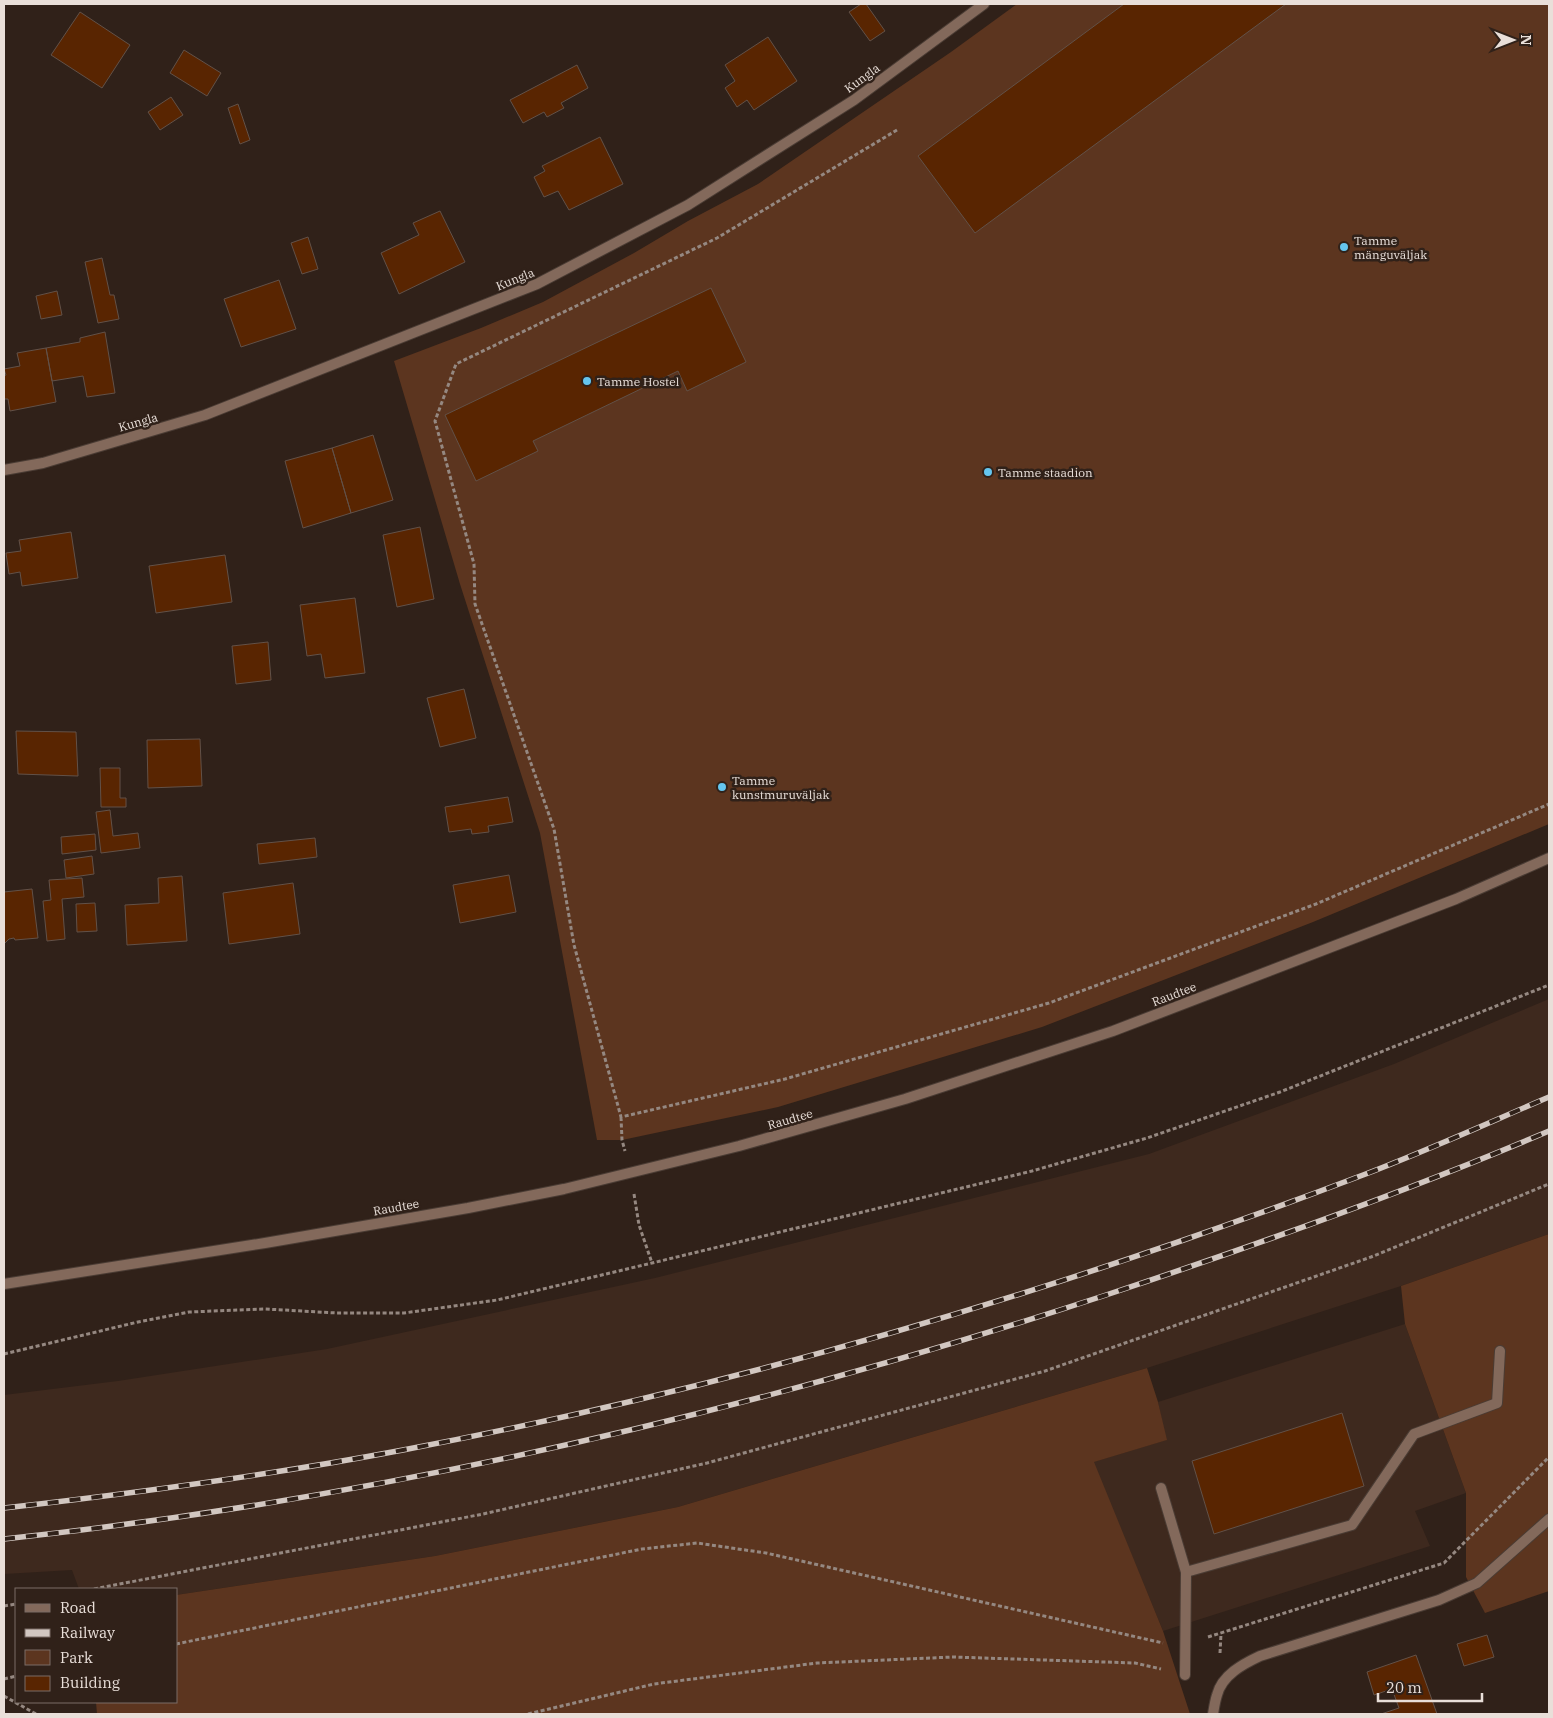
<svg xmlns="http://www.w3.org/2000/svg" width="1553" height="1718" viewBox="0 0 1553 1718" font-family="'IBM Plex Serif',serif">
	<style>
		.built { fill: #3e291e }
		.green { fill: #5c351f }
		.building { fill: #592501; stroke: #625148 }
		.lines { fill: none; stroke-linecap: round; stroke-linejoin: round }
		.service-casing { stroke: #4a3c34; stroke-width: 12 }
		.minor-casing { stroke: #4a3c34; stroke-width: 12 }
		.path { stroke: #958881; stroke-width: 3; stroke-dasharray: 4 2.5; stroke-linecap: butt }
		.service { stroke: #83695b; stroke-width: 10 }
		.minor { stroke: #83695b; stroke-width: 10 }
		.rail-casing { stroke: #d2c7c1; stroke-width: 5.5 }
		.rail { stroke: #302119; stroke-width: 4; stroke-dasharray: 11; stroke-linecap: butt }
		.poi-dot { fill: #65c5ee; stroke: #302119; stroke-width: 2 }
		.labels { text-anchor: middle; dominant-baseline: central; stroke-width: 5; stroke-linejoin: round; paint-order: stroke }
		.street-label { font-size: 12px; fill: #e9dfd9; stroke: #302119 }
		.poi-label { font-size: 12px; fill: #e9dfd9; stroke: #302119; text-anchor: start }
	</style>
	<rect width="100%" height="100%" fill="#302119"/>
	<path class="built" d="M1549 999V1234L1401 1286 1147 1368 678 1507 435 1556 176 1595V1589H79L72 1570 4 1574V1395L118 1381 327 1349 655 1278 1149 1154 1394 1064Z
		M1405 1324 1466 1493 1415 1511 1430 1546 1163 1631 1093 1462 1166 1440 1158 1402Z"/>
	<path class="green" d="M1017 4H1549V824L1313 922 1042 1027 778 1107 622 1140H597L540 833 460 584 394 361 481 328 543 302 634 253 688 221 758 184 951 52Z
		M1549 1234V1591L1485 1613 1466 1577V1493L1405 1324 1401 1286Z
		M1147 1368 1158 1402 1167 1440 1094 1462 1163 1631 1190 1714H97L96 1702H176V1595L435 1556 678 1507Z"/>
	<path class="building" d="M861 4H866L885 31 870 41 849 12Z
		M1124 4H1286L975 233 918 156Z
		M80 12 130 45 102 88 51 55Z
		M768 37 797 81 754 110 747 100 737 107 725 88 735 81 725 65Z
		M184 50 221 73 207 96 170 73Z
		M577 65 588 88 561 103 564 108 547 117 544 112 523 123 510 100Z
		M171 97 183 115 160 130 148 112Z
		M238 104 250 140 240 144 228 108Z
		M600 137 623 184 569 210 558 191 544 197 534 177 545 171 542 166Z
		M440 211 465 262 399 294 381 253 419 235 413 223Z
		M308 237 318 269 302 274 291 243Z
		M102 258 110 295H114L119 319 98 323 85 262Z
		M279 280 296 329 241 347 224 299Z
		M711 288 746 362 687 391 678 371 533 441 538 451 476 481 445 415Z
		M57 291 62 315 41 319 36 296Z
		M105 332 115 393 87 397 83 376 52 381 46 348 80 342V338Z
		M46 348 56 402 10 411 8 399H4V376L6 375 4 369 20 366 17 353Z
		M373 435 393 500 351 513 332 448Z
		M332 448 351 513 303 528 285 461Z
		M420 527 434 599 397 607 383 535Z
		M71 532 78 578 22 586 20 572 9 574 6 553 21 551 19 540Z
		M225 555 232 602 156 613 149 566Z
		M355 598 365 673 325 678 321 654 307 656 300 605Z
		M268 642 271 680 236 684 232 646Z
		M464 689 476 738 440 747 427 698Z
		M16 731 76 732 78 776 18 774Z
		M200 739 202 786 148 788 147 740Z
		M100 768H120V798H126V807H101Z
		M508 797 513 822 488 826 489 832 472 834 471 829 449 832 445 807Z
		M110 810 113 836 138 833 140 848 101 853 96 812Z
		M95 834 96 850 62 854 61 837Z
		M315 838 317 857 259 864 257 844Z
		M92 856 94 874 66 878 64 860Z
		M509 875 516 912 460 923 453 885Z
		M182 876 187 941 127 945 125 905 159 903 158 878Z
		M82 878 84 897 62 899 65 939 47 941 43 901 51 900 49 880Z
		M293 883 300 934 229 944 223 893Z
		M32 889 38 938 15 940 14 938 9 939 4 944V892Z
		M95 903 97 931 77 932 76 904Z
		M1342 1413 1364 1486 1214 1534 1192 1461Z
		M1487 1635 1494 1657 1464 1666 1457 1644Z
		M1416 1655 1437 1714H1381L1399 1708 1392 1689 1374 1695 1367 1672Z"/>
	<g class="lines">
		<defs>
			<path id="service" d="M1161 1488 1186 1572
				M1185 1675 1186 1572 1352 1525 1414 1434 1497 1403 1500 1351
				M1213 1714C1214 1708 1215 1701 1217 1695 1222 1675 1243 1664 1260 1656L1439 1600 1477 1583 1549 1519"/>
			<path id="minor" d="M4 470 43 463 205 415 537 284 688 205 854 100 984 4
				M4 1284 265 1243 468 1208 564 1189 739 1146 905 1099 1113 1031 1456 899 1549 858"/>
		</defs>
		<use href="#service" class="service-casing"/>
		<use href="#minor" class="minor-casing"/>
		<path class="path" d="M897 130 717 238 456 364 435 421 474 564 475 604 554 829 574 945 621 1117 785 1079 1049 1003 1316 904 1549 804
			M621 1117 622 1140 625 1151
			M634 1194 639 1225 652 1263
			M4 1354 138 1322 189 1312 265 1309 337 1313H404L497 1300 652 1263 1032 1171 1147 1138 1280 1092 1549 985
			M94 1589 483 1514 707 1463 1045 1371 1371 1257 1549 1184
			M4 1606 16 1604
			M1208 1637 1444 1563 1549 1457
			M176 1644 642 1549 697 1543 766 1553 1163 1643
			M1220 1653 1221 1634
			M4 1679 16 1676
			M4 1696 36 1714
			M528 1714 654 1684 817 1663 953 1657 1135 1663 1161 1669"/>
		<use href="#service" class="service"/>
		<use href="#minor" class="minor"/>
		<defs>
			<path id="rail" d="M4 1508C137 1493 271 1475 403 1450 731 1388 1052 1293 1363 1175 1426 1151 1488 1123 1549 1097
				M4 1539C378 1499 746 1413 1103 1296 1254 1246 1403 1193 1549 1131"/>
		</defs>
		<use href="#rail" class="rail-casing"/>
		<use href="#rail" class="rail"/>
	</g>
	<g class="poi-dot">
		<circle cx="1344" cy="247" r="5"/>
		<circle cx="587" cy="381" r="5"/>
		<circle cx="988" cy="472" r="5"/>
		<circle cx="722" cy="787" r="5"/>
	</g>
	<g class="labels">
		<g class="street-label">
			<text transform="translate(862 78) rotate(-36)">Kungla</text>
			<text transform="translate(515 279) rotate(-22)">Kungla</text>
			<text transform="translate(138 422) rotate(-16)">Kungla</text>
			<text transform="translate(1174 994) rotate(-21)">Raudtee</text>
			<text transform="translate(790 1119) rotate(-16)">Raudtee</text>
			<text transform="translate(396 1207) rotate(-10)">Raudtee</text>
		</g>
		<g class="poi-label">
			<text x="1354" y="240">Tamme<tspan x="1354" dy="14">mänguväljak</tspan></text>
			<text x="597" y="381">Tamme Hostel</text>
			<text x="998" y="472">Tamme staadion</text>
			<text x="732" y="780">Tamme<tspan x="732" dy="14">kunstmuruväljak</tspan></text>
		</g>
	</g>
	<rect width="1553" height="1718" fill="none" stroke="#e9dfd9" stroke-width="10"/>
	<rect x="15" y="1588" width="162" height="115" fill="#302119" stroke="#7a6d66"/>
	<rect x="25" y="1604" width="25" height="8" fill="#83695b" stroke="#7a6d66"/>
	<text x="60" y="1613" font-size="15" fill="#e9dfd9">Road</text>
	<rect x="25" y="1629" width="25" height="8" fill="#d2c7c1" stroke="#7a6d66"/>
	<text x="60" y="1638" font-size="15" fill="#e9dfd9">Railway</text>
	<rect x="25" y="1650" width="25" height="15" fill="#5c351f" stroke="#7a6d66"/>
	<text x="60" y="1663" font-size="15" fill="#e9dfd9">Park</text>
	<rect x="25" y="1676" width="25" height="15" fill="#592501" stroke="#7a6d66"/>
	<text x="60" y="1688" font-size="15" fill="#e9dfd9">Building</text>
	<g transform="translate(1513 40) rotate(90)" stroke="#302119" stroke-width="4" paint-order="stroke">
	<path d="M0-4L9 19L0 12L-9 19Z" fill="#e9dfd9"/>
	<text y="-8" font-size="14" font-weight="bold" text-anchor="middle" fill="#e9dfd9">N</text>
	</g>
	<path d="M1378 1693v8h104v-8" fill="none" stroke="#e9dfd9" stroke-width="2.5"/>
	<text x="1386" y="1693" font-size="15" fill="#e9dfd9" stroke="#302119" stroke-width="4" paint-order="stroke">20 m</text>
</svg>
